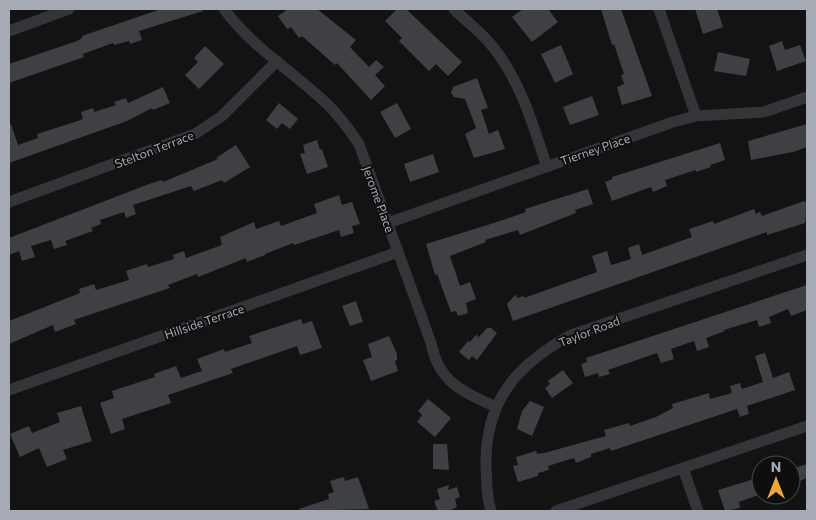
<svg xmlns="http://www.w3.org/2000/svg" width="816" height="520" viewBox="0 0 816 520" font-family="Commissioner,sans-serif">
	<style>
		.building { fill: #3f4044 }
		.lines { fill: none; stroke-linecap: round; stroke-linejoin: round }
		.minor { stroke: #343539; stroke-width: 11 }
		.labels { text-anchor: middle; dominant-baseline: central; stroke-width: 4; stroke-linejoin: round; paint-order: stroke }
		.street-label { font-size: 12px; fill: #a5aab5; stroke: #0e0e0f }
	</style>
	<rect width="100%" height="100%" fill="#131314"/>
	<path class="building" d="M161 9H202L203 11 139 31 142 40 130 44 129 41 114 45 113 43 83 54 84 57 9 83V64L77 41 82 38V36Z
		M288 9H317L356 40 350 47 369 67 376 60 384 67 375 75 385 86 371 100 337 63 335 65 302 36 299 38 291 27 287 29 278 16Z
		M397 9H406L462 62 448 76 436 64 429 71 399 41 402 38 385 21Z
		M523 9H548L558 22 532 42 512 17Z
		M601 9H621L652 96 622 105 617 87 624 84 621 75 624 74 614 44 612 45Z
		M695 9H717L723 27 703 34Z
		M782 41 785 50 800 45 806 61 777 71 769 46Z
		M561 45 573 74 555 83 541 54Z
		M205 46 224 64 199 89 185 75 198 62 194 58Z
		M718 52 750 59 746 76 714 71Z
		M477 78 488 108 481 110 489 134 498 130 505 149 474 158 465 134 476 128 465 99 454 97 451 93 453 87Z
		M163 87 170 103 153 110 152 108 127 121 9 163V125L11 124 18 145 38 138 37 134 81 120 83 118 81 112 93 108 94 112 116 105 114 102 126 98 128 103Z
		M592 96 599 115 570 125 563 107Z
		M279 103 298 119 290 129 282 123 277 129 266 120Z
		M397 103 411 129 395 138 380 112Z
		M807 124V147L793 152 751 160 748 141Z
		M317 140 320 150 322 149 328 167 307 174 300 154 305 153 303 145Z
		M720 143 725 160 710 165 711 167 696 172V170L665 180 667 186 653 192 651 187 612 201 605 182 612 179V177Z
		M236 145 250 167 224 183 222 180 194 191 191 186 133 205 136 214 126 218 124 212 100 220 101 224 91 228 93 231 65 241 67 245 54 249 51 240 31 246 35 257 22 261 19 251 9 255V238L149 184 162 180 163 182 218 159 216 158Z
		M433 154 439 172 410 182 404 164Z
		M588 189 593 204 575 210 576 213 520 235 518 230 485 240 486 242 450 256 460 286 470 282 476 299 466 303 468 313 458 316 456 311 451 312 437 274 435 275 426 244 497 222 526 212 525 209Z
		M339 195 342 205 352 202 360 224 352 226 354 233 341 237 339 230 294 245 293 243 265 254V255L247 262 246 258 198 277 197 274 168 285 170 288 74 320 76 324 55 332 53 325 9 344V321L80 293 79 289 94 284 96 290 129 280 126 271 147 264 148 267 174 259 173 255 184 251 186 258 222 245 220 237 254 222 256 229 279 221 281 226 317 213 314 204Z
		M804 201 807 203 805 223 767 235V232L513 321 507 304 516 294 517 298 524 296V298L597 272 592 256 607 251 611 265 631 259 628 248 639 244 642 255 692 237 689 229 713 221 714 224 754 209 756 214 760 212 762 216Z
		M807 285V310L791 316 788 309 769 317 771 323 759 327 757 320 724 330 725 331 706 338 709 347 697 351 694 341 671 349 674 359 661 363 657 353 608 370 610 374 599 377 598 373 585 377 581 364 587 362 586 358Z
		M356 301 363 322 350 326 342 306Z
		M301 319 303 324 312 321 322 348 300 355 297 346 231 369 233 373 168 395 171 403 122 419 125 429 111 434 100 403 114 398 112 391 155 377 154 374 176 366 181 378 202 371 197 359 224 349 225 352 252 343 249 336Z
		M487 328H491L497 333 477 360 472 356 469 360 459 352 468 341 470 342 477 334 478 338Z
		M389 336 397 354V360L395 361 398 371 371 381 363 360 372 357 368 344Z
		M765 353 773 378 789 372 795 390 747 406 749 414 740 417 737 409 611 451 610 448 591 454V457L576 463 574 458 548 466 549 470 538 473V476L518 482 513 466 518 465 516 457 536 451 537 454 544 453 606 436 604 430 629 423 630 426 656 417 673 408 672 404 709 393 710 399 732 393 730 386 740 383 742 389 763 382 755 356Z
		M563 370 573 383 552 398 545 388 550 384 548 381Z
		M428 399 451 418 435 437 417 422 422 415 418 411Z
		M530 401 544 407 532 436 517 429 522 411Z
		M81 406 92 441 63 450 67 459 47 467 39 448 20 457 10 434 29 426 32 433 60 422 57 413Z
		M433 444H447L449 470 433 469Z
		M807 464V478L797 482 792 469Z
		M344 477 345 481 358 477 369 509 299 511V509L329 499 328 494 334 492 330 481Z
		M761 477V494L739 502 740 508 725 511 718 490Z
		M449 485 448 490 457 487 460 497 455 499 457 507 448 511H438L434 501 440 499 437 489Z"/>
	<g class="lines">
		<path class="minor" d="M224 9C253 48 291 70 325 102 339 115 349 129 359 144L431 343C439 383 462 391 496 407
			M454 9C467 22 482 33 493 47 521 82 533 125 547 167
			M659 9 696 116
			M9 31 69 9
			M9 202 195 134 222 116 277 61
			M388 223 673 122 696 116 764 112 807 97
			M9 390 398 252
			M683 468 698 511
			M491 511C486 496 487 482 486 466 485 401 516 365 571 335L807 255
			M556 511 807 426"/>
	</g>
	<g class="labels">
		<g class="street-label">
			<text transform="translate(154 149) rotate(-21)">Stelton Terrace</text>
			<text transform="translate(595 149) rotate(-19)">Tierney Place</text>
			<text transform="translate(379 199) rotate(70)">Jerome Place</text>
			<text transform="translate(204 321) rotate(-19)">Hillside Terrace</text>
			<text transform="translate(589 331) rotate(-21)">Taylor Road</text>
		</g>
	</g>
	<rect width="816" height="520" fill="none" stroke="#a5aab5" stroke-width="20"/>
	<g transform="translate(776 480)"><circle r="24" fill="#0e0e0f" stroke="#4a4c51"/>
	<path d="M0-4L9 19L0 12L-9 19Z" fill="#eea731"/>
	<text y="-8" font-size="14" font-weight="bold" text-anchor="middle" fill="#a5aab5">N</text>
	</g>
</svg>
